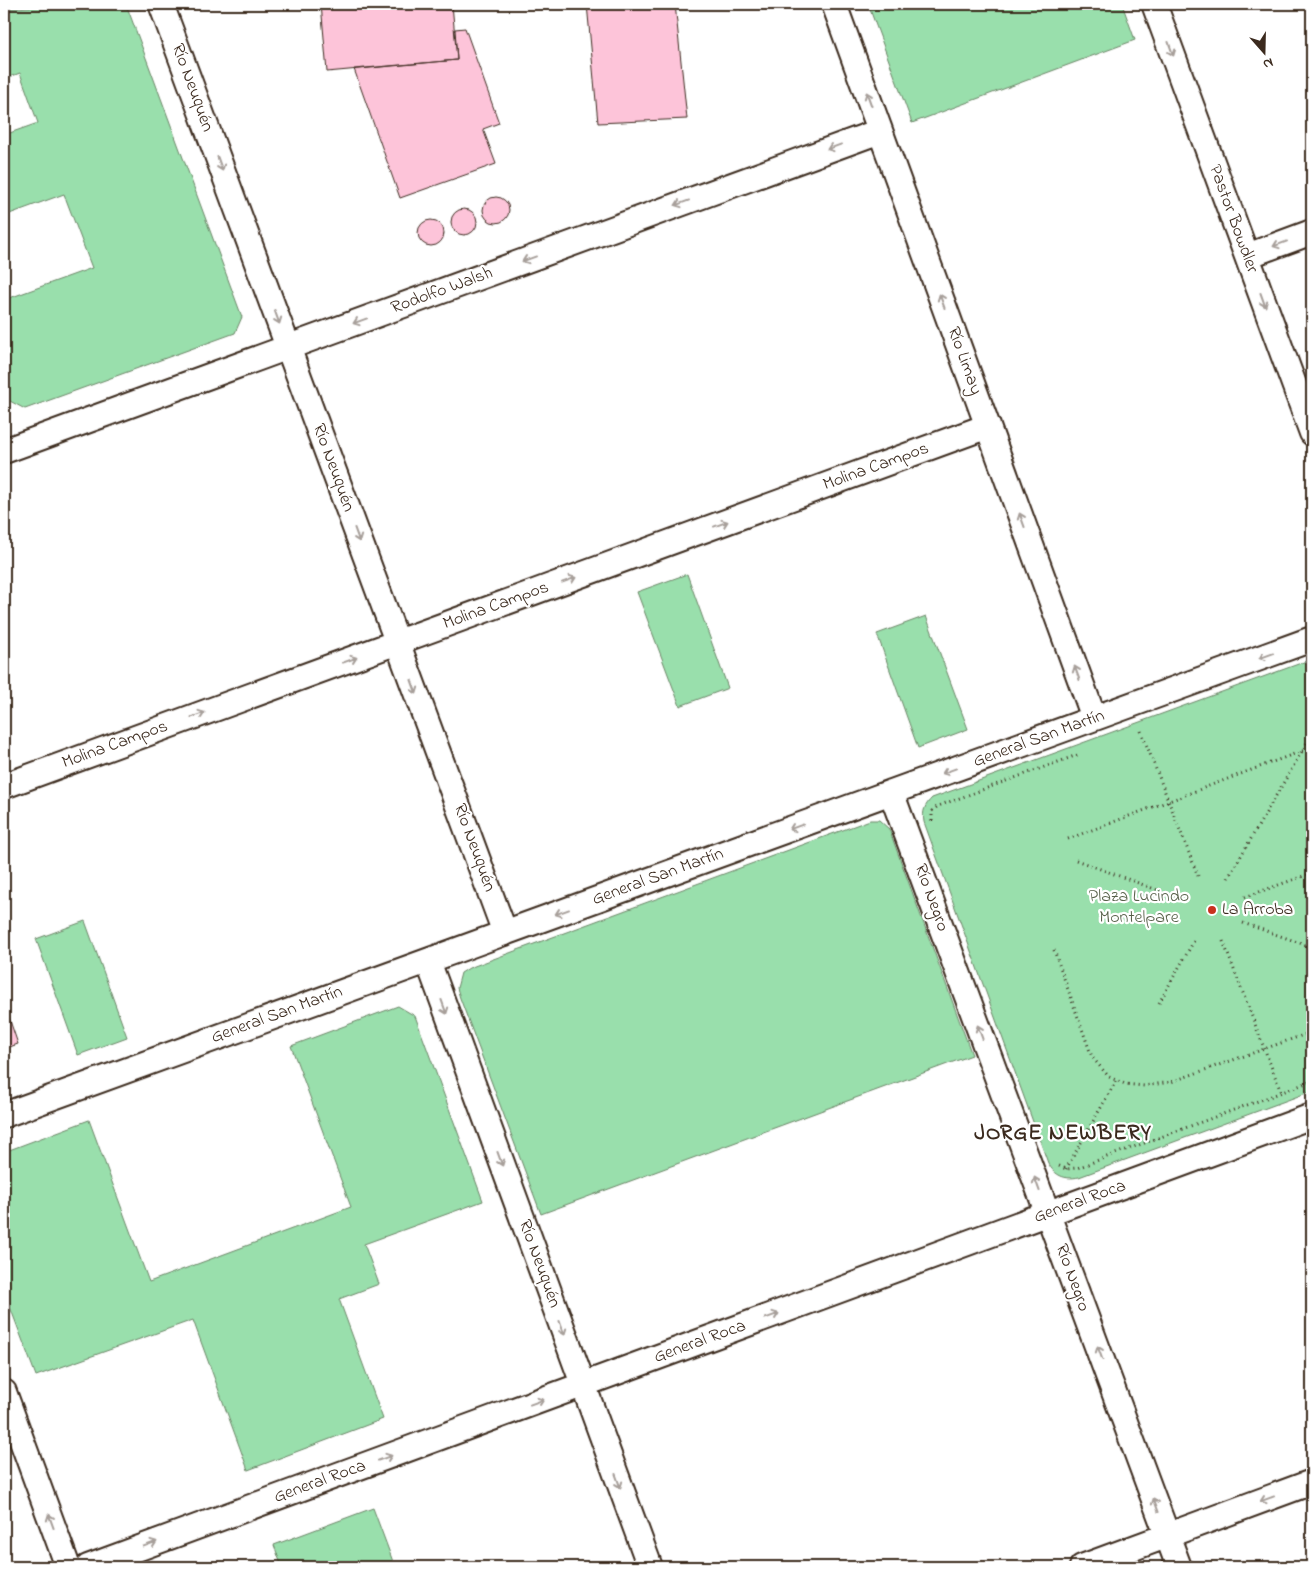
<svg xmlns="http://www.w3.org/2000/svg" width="1316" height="1571" viewBox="0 0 1316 1571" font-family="'Indie Flower',sans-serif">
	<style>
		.green { fill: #99dfac; stroke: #6a8465 }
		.building { fill: #fdc4d9; stroke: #3b2a1e }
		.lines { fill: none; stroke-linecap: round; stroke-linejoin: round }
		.minor-casing { stroke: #3b2a1e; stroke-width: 28 }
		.path { stroke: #3b2a1e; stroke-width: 3; stroke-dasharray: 1 4; stroke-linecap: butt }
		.minor { stroke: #fff; stroke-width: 24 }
		.oneway { stroke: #a79f9a }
		.poi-dot { fill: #c8321e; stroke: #fff; stroke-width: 2 }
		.labels { text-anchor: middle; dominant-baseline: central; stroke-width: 4.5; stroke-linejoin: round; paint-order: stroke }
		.street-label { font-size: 18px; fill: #3b2a1e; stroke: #fff }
		.park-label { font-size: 18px; fill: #576049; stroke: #fff }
		.poi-label { font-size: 18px; fill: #3b2a1e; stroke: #fff; text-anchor: start }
		.district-label { font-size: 22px; font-weight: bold; letter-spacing: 1px; fill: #3b2a1e; stroke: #fff }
	</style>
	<rect width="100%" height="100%" fill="#fff"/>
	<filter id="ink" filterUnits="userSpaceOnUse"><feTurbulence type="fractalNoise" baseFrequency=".02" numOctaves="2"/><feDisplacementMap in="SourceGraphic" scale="10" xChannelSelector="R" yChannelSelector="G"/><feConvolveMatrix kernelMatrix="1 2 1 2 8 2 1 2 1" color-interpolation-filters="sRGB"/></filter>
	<g filter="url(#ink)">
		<path class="green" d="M66 4H126L242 317 235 333 25 409 8 400 4 388V300L92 268 64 194 4 216V135L38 123 20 73 4 79V9Z
			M868 4H1122L1135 40 912 123Z
			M687 574 728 688 680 706 637 592Z
			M926 616 968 729 918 748 877 634Z
			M1312 659V1091L1079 1177C1065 1180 1055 1176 1048 1163L924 822C922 811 925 805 932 798Z
			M870 820H879L889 829 972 1055 541 1214 460 998 457 988 461 973 469 968Z
			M85 921 127 1037 78 1055 36 939Z
			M398 1006 415 1016 483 1201 364 1244 379 1284 339 1299 383 1419 248 1470 193 1320 36 1376 4 1291V1152L89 1120 149 1282 351 1207 291 1046Z
			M373 1508 395 1567H282L274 1545Z"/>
		<path class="building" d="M321 4H452L457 60 327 72Z
			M587 4H675L687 119 598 123Z
			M465 28 499 123 483 129 496 164 400 198 354 69 457 60 455 29Z
			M483 210a13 13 0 1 1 26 0a13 13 0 1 1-26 0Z
			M451 222a13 13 0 1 1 26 0a13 13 0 1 1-26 0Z
			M418 233a13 13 0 1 1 26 0a13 13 0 1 1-26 0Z
			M8 1015 18 1044 4 1049V1016Z
			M4 1060 11 1079 4 1082Z"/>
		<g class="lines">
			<defs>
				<path id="minor" d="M161 4 505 933
					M834 4 1094 718
					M1154 4 1312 433
					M1247 256 1312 232
					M4 451 880 131
					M4 786 988 426
					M891 792 1179 1567
					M428 961 650 1567
					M4 1115 1312 639
					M4 1392 68 1567
					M88 1567 1312 1116
					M1082 1567 1312 1482"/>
			</defs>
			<use href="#minor" class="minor-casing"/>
			<path class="path" d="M1141 731 1198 876
				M932 821V811L938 806 1080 754
				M1068 839 1302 751 1312 750
				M1076 860 1179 898
				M1228 878 1312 734
				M1245 897 1312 873
				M1243 923 1312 947
				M1223 941 1281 1092
				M1054 950 1092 1057 1109 1077 1125 1084 1144 1086 1171 1082 1312 1032
				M1159 1003 1195 939
				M1059 1166 1066 1169 1077 1168 1312 1081
				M1066 1169 1116 1081"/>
			<use href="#minor" class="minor"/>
		</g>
		<defs><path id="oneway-shaft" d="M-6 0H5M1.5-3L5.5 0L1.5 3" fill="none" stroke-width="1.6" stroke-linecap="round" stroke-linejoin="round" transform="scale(1.25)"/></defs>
		<g class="oneway">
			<use href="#oneway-shaft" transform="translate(1171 49) rotate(70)"/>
			<use href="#oneway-shaft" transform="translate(869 99) rotate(-110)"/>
			<use href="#oneway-shaft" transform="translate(834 147) rotate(160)"/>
			<use href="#oneway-shaft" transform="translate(220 164) rotate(70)"/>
			<use href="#oneway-shaft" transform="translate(682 203) rotate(160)"/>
			<use href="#oneway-shaft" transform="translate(1280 244) rotate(160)"/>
			<use href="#oneway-shaft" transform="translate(529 259) rotate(160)"/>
			<use href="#oneway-shaft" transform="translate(1263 300) rotate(70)"/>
			<use href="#oneway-shaft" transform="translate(942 301) rotate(-110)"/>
			<use href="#oneway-shaft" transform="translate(277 317) rotate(70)"/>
			<use href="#oneway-shaft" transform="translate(360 321) rotate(160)"/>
			<use href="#oneway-shaft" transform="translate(1022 520) rotate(-110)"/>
			<use href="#oneway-shaft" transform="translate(721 524) rotate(-20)"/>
			<use href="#oneway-shaft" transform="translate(357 535) rotate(70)"/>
			<use href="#oneway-shaft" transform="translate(569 580) rotate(-20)"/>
			<use href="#oneway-shaft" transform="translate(1266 656) rotate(160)"/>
			<use href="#oneway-shaft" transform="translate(350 660) rotate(-20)"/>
			<use href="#oneway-shaft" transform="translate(1077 673) rotate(-110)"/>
			<use href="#oneway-shaft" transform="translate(414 687) rotate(70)"/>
			<use href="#oneway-shaft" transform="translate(198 715) rotate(-20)"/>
			<use href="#oneway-shaft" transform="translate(949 771) rotate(160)"/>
			<use href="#oneway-shaft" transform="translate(796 827) rotate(160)"/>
			<use href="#oneway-shaft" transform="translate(562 912) rotate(160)"/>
			<use href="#oneway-shaft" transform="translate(444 1007) rotate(70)"/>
			<use href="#oneway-shaft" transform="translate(980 1032) rotate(-110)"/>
			<use href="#oneway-shaft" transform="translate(500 1159) rotate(70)"/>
			<use href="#oneway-shaft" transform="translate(1037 1184) rotate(-110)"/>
			<use href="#oneway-shaft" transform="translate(772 1316) rotate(-20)"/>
			<use href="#oneway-shaft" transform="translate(562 1328) rotate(70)"/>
			<use href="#oneway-shaft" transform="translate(1100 1353) rotate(-110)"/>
			<use href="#oneway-shaft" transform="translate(537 1402) rotate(-20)"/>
			<use href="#oneway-shaft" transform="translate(385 1458) rotate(-20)"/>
			<use href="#oneway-shaft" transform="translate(618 1481) rotate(70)"/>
			<use href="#oneway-shaft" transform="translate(1267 1499) rotate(160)"/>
			<use href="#oneway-shaft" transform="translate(1156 1505) rotate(-110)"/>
			<use href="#oneway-shaft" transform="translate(51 1521) rotate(-110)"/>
			<use href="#oneway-shaft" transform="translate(150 1544) rotate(-20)"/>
		</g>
	</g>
	<circle class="poi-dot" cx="1212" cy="910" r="5"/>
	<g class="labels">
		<g class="street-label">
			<text transform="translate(192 88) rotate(70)">Río Neuquén</text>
			<text transform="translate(1233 219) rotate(70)">Pastor Bowdler</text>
			<text transform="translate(442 291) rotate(-20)">Rodolfo Walsh</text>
			<text transform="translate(964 361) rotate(70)">Río Limay</text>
			<text transform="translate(876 467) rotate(-20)">Molina Campos</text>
			<text transform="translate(333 468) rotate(70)">Río Neuquén</text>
			<text transform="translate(496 606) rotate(-20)">Molina Campos</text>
			<text transform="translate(1039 739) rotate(-20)">General San Martín</text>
			<text transform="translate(115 745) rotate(-20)">Molina Campos</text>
			<text transform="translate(474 848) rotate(70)">Río Neuquén</text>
			<text transform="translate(658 877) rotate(-20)">General San Martín</text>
			<text transform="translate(931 898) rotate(70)">Río Negro</text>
			<text transform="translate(277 1015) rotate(-20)">General San Martín</text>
			<text transform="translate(1080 1202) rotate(-20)">General Roca</text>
			<text transform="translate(539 1264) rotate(70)">Río Neuquén</text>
			<text transform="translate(1072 1278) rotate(70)">Río Negro</text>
			<text transform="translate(700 1342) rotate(-20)">General Roca</text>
			<text transform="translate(320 1482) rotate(-20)">General Roca</text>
		</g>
		<g class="park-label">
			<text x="1139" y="897">Plaza Lucindo<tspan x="1139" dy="21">Montelpare</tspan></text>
		</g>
		<g class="poi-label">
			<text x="1222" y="910">La Arroba</text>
		</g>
		<g class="district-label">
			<text x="1063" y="1134">JORGE NEWBERY</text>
		</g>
	</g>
	<rect width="1316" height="1571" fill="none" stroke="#fff" stroke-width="20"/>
	<rect x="10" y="10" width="1296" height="1551" fill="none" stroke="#3b2a1e" stroke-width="2" filter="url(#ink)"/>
	<g transform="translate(1264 52) rotate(160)" stroke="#ffffff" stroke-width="4" paint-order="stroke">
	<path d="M0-4L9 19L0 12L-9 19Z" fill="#3b2a1e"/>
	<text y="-8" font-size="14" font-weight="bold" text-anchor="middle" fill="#3b2a1e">N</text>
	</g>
</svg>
